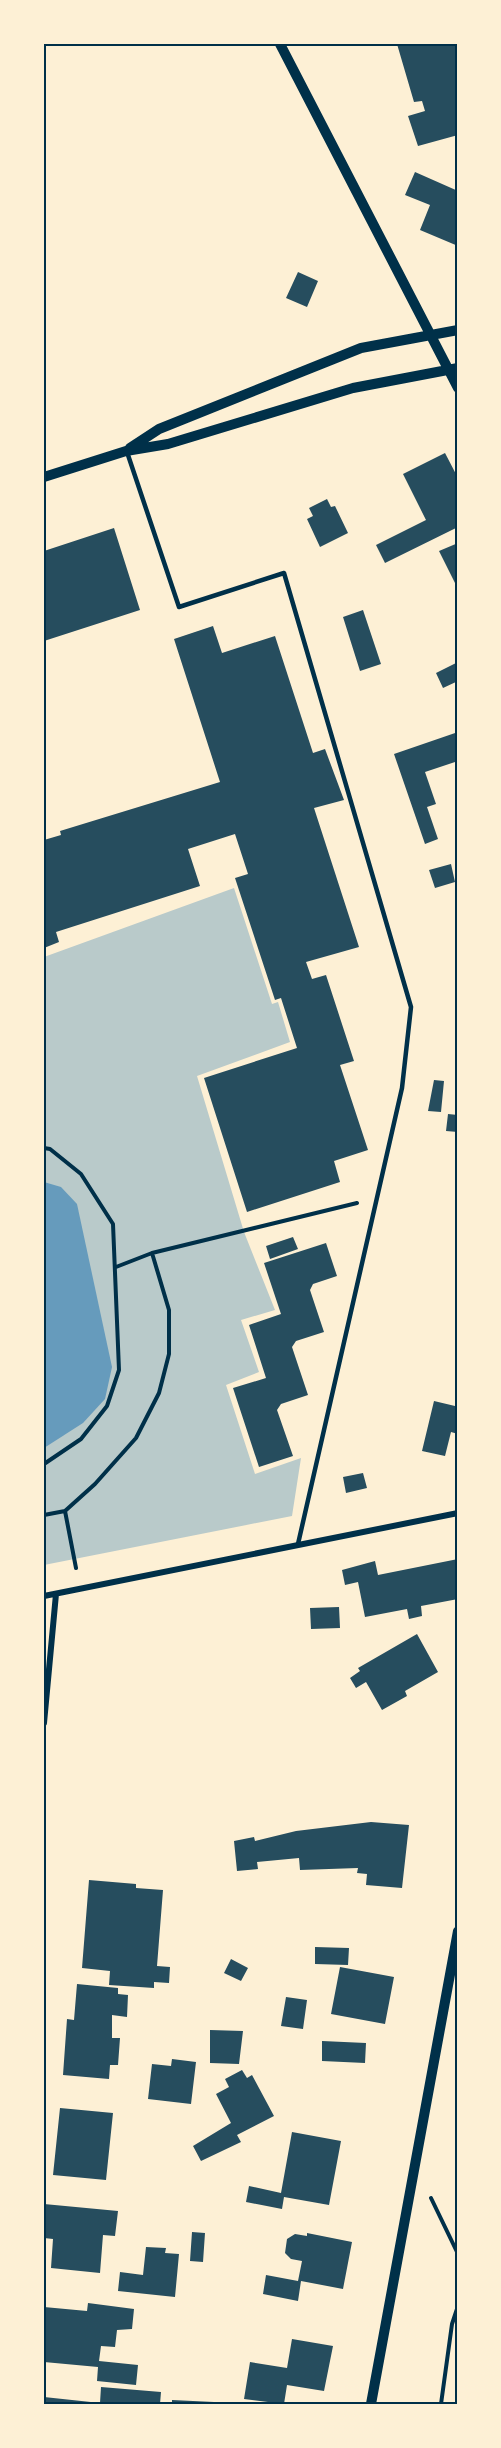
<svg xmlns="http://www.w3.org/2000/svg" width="501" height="2448" viewBox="0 0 501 2448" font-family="Barlow,sans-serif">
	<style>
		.green { fill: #b9caca }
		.water { fill: #669bbc }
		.building { fill: #264d5e }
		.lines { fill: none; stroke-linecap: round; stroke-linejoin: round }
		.path { stroke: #003049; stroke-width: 4 }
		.service { stroke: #003049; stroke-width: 4.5 }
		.minor { stroke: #003049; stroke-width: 6 }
		.tertiary { stroke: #003049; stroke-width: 10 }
		.neatline { fill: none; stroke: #003049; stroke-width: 2 }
	</style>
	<rect width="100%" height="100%" fill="#fdf0d5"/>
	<path class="green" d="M234 888 272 1004 278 1002 290 1042 197 1076 244 1232 275 1310 241 1320 259 1372 226 1385 255 1474 301 1458 292 1516 44 1565V957Z"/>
	<path class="water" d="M44 1182 61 1187 77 1204 112 1367 105 1399 83 1423 44 1448Z"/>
	<path class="building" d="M397 44H458V135L418 146 408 116 425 111 422 101 414 102Z
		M415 172 458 191V246L420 230 430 205 405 195Z
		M298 272 318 281 307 307 286 298Z
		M445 453 458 478V527L385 563 376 545 426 520 403 474Z
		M327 499 331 507 335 506 348 533 320 547 307 519 313 516 309 508Z
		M114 528 140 610 44 641V551Z
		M458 543V589L439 551Z
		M363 610 381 664 360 671 343 617Z
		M213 626 222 653 275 636 313 753 325 749 344 800 314 808 359 947 306 962 312 979 326 975 354 1061 340 1065 368 1150 334 1161 340 1182 247 1212 204 1078 297 1048 281 998 275 1000 235 878 248 874 235 834 188 849 200 886 56 932 59 942 44 948V840L61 835 60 831 220 782 174 639Z
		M458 662V681L443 688 436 673Z
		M458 732V761L425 772 436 804 427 807 438 839 425 844 394 754Z
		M451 864 455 882 435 888 429 870Z
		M434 1080 444 1081 441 1112 428 1111Z
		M448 1114 458 1115V1132L446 1131Z
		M293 1237 298 1249 270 1259 266 1246Z
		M326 1243 337 1276 313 1284 310 1290 324 1332 296 1341 292 1347 308 1395 281 1404 277 1410 293 1456 259 1467 233 1388 266 1378 249 1325 281 1314 264 1263Z
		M458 1400V1434L451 1432 445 1456 422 1451 434 1401 455 1406Z
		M363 1473 367 1488 346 1493 343 1477Z
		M458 1559V1599L421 1606 422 1616 409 1619 407 1609 365 1617 358 1582 345 1585 342 1570 375 1561 378 1575Z
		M339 1607 340 1628 311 1629 310 1608Z
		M417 1634 438 1672 405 1691 407 1696 382 1710 366 1682 356 1688 350 1678 360 1671 358 1668Z
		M371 1822 409 1825 402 1888 366 1885 367 1874 357 1873 358 1868 300 1870 299 1858 257 1862 258 1869 237 1871 234 1841 254 1837 255 1841 296 1831Z
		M89 1880 136 1884V1888L163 1890 157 1966 170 1967 169 1983 154 1982V1988L109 1985 110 1971 82 1968Z
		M315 1947 349 1948 348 1965 315 1964Z
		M231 1959 248 1968 241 1981 224 1973Z
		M340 1967 394 1977 385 2024 331 2014Z
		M77 1984 118 1988V1994L128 1995 127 2017 112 2015V2038H120L118 2065H110L109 2079 63 2075 67 2019 74 2020Z
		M286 1997 307 2000 303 2029 281 2026Z
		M210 2030 243 2031 239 2064 210 2063Z
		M322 2041 366 2043 365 2063 322 2061Z
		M172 2059 196 2062 191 2104 148 2099 152 2064 171 2066Z
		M242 2070 247 2078 252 2075 274 2116 237 2135 241 2142 201 2161 193 2146 231 2123 216 2094 229 2087 225 2079Z
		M60 2108 113 2113 106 2180 53 2175Z
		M292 2132 341 2141 329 2205 284 2197 282 2209 246 2202 249 2186 281 2193Z
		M44 2204 118 2211 115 2236 103 2235 100 2273 51 2268 53 2239 44 2238Z
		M192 2232 205 2233 203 2262 190 2261Z
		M307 2233 352 2242 343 2289 301 2281 298 2301 263 2294 266 2275 298 2281 302 2261 291 2259 285 2253 287 2239 295 2234 307 2236Z
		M146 2247 166 2248 165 2253 179 2254 175 2297 118 2291 120 2272 143 2275Z
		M88 2303 134 2309 132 2329 117 2330 115 2347 101 2346 99 2361 138 2365 136 2385 97 2381 98 2367 44 2362V2307L87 2311Z
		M292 2339 333 2346 324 2391 287 2385 284 2404 244 2399 250 2362 287 2368Z
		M101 2387 161 2392 160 2404H44V2397L100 2403Z
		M172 2400 214 2402 213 2404H172Z"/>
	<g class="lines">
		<path class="path" d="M44 1148 50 1149 81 1174 113 1224 119 1370 107 1406 81 1439 44 1464
			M116 1267 152 1253 357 1203
			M65 1511 76 1568
			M44 1515 65 1511 95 1484 136 1438 159 1393 169 1354V1310L152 1253
			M431 2198 458 2254
			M441 2404 452 2324 458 2306"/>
		<path class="service" d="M127 452 179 607 284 573 411 1007 402 1088 298 1544"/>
		<path class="minor" d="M44 1596 458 1513
			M44 1723 56 1594"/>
		<path class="tertiary" d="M280 44 458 388
			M130 448 159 429 361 348 458 330
			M44 477 126 451 168 444 353 388 458 368
			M371 2404 458 1931"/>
	</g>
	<rect width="501" height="2448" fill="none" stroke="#fdf0d5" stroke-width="90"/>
	<rect x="45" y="45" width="411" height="2358" class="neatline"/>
</svg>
